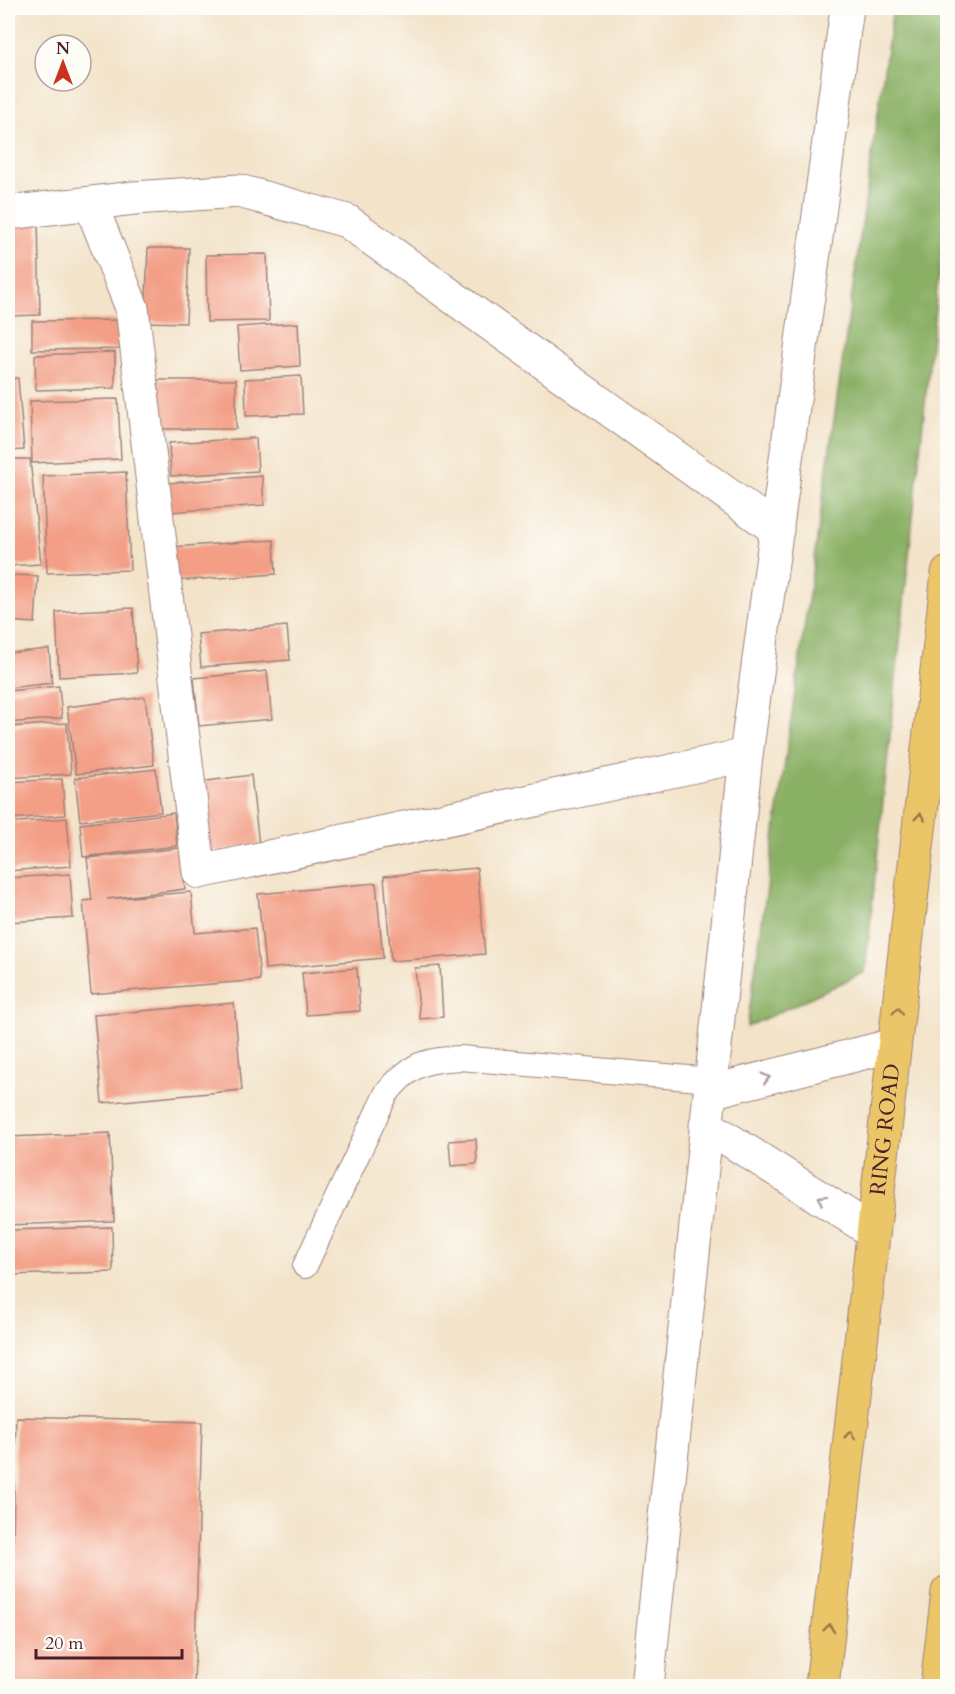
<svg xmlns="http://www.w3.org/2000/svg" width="955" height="1694" viewBox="0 0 955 1694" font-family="Cardo,serif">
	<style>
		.forest { fill: #8ab065; stroke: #6a6848; stroke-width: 1.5 }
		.building { fill: #f39e85 }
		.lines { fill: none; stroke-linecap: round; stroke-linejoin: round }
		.service-casing { stroke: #9e817a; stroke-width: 26 }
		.minor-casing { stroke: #9e817a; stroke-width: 35 }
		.tertiary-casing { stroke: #9e817a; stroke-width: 35 }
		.primary-casing { stroke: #9e817a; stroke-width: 35 }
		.service { stroke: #fff; stroke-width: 24 }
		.minor { stroke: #fff; stroke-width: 33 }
		.tertiary { stroke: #fff; stroke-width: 33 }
		.primary { stroke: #ebc669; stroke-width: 33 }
		.oneway { stroke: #9a724a }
		.oneway2 { stroke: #ae9aa0 }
		.labels { text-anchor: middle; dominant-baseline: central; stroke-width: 6; stroke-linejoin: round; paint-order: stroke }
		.street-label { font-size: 22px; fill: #4a1f2b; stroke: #fdfcf7 }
	</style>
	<rect width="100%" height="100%" fill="#fdfcf7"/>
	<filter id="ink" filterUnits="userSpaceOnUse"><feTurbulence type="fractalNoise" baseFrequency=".0167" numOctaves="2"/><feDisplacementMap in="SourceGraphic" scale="12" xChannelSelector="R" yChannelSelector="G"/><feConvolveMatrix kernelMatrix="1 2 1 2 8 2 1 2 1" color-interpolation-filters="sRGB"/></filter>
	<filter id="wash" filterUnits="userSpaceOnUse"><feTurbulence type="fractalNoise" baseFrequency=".008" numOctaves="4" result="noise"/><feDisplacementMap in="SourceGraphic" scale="24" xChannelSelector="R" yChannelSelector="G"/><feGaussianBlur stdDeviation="1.35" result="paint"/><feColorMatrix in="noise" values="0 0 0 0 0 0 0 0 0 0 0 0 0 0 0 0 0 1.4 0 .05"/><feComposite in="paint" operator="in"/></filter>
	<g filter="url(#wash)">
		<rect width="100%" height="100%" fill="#f3e3c9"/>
		<path class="forest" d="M893 8H947V195L865 972 747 1027Z"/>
		<g id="blocks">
			<path class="building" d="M38 220 40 315 8 316V221Z
				M148 248H189L186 323 145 322Z
				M267 254 269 321 207 322 206 255Z
				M121 320V349L32 350V321Z
				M298 323 300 366 240 370 237 327Z
				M115 352V388L36 390 35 355Z
				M301 376 303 414 246 416 245 379Z
				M18 378 24 450 8 451V379Z
				M156 380H236V429H156Z
				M118 399 121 459 32 463 30 401Z
				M256 438 258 471 171 476 169 443Z
				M8 459H30L41 564 8 566Z
				M126 472 130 570 47 573 43 476Z
				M262 476 264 505 170 512 168 483Z
				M274 540 276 574 174 581 172 547Z
				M8 575 38 576 35 623 8 621Z
				M133 608 137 673 59 677 56 612Z
				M287 626 290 660 201 667 198 634Z
				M49 649 52 683 8 688V653Z
				M267 671 272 719 199 726 194 678Z
				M59 686 62 718 8 723V691Z
				M145 697 154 765 76 774 67 707Z
				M67 723 71 774 8 778V727Z
				M156 769 161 812 80 821 75 778Z
				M251 775 259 845 208 852 200 782Z
				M62 779 65 815 8 819V782Z
				M174 813 177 846 83 857 80 824Z
				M67 818 71 866 8 871V823Z
				M180 848 185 889 107 899 191 892 195 933 255 928 260 980 91 994 83 901 92 900 87 858Z
				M477 868 485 954 391 961 384 876Z
				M70 874 73 918 8 922V878Z
				M376 883 383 958 265 969 258 894Z
				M440 966 443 1017 420 1019 415 968Z
				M357 968 360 1011 306 1015 302 973Z
				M234 1003 242 1090 102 1103 94 1015Z
				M110 1133 114 1221 8 1225V1137Z
				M476 1139 477 1164 451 1166 449 1141Z
				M112 1227 113 1272 8 1275V1230Z
				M16 1417 202 1422 194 1686H9Z"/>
		</g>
	</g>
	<g filter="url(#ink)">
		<use href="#blocks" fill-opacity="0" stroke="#9e817a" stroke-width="1.5"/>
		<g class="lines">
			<defs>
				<path id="service" d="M305 1266 386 1094C409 1065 423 1060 460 1058L711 1080"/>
				<path id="minor" d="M91 205 132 308 199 872 746 755
					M8 213 134 198 239 191 347 221 777 530"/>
				<path id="tertiary" d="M710 1092 894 1045
					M706 1125 872 1231
					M647 1686 746 755 847 8"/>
				<g id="primary">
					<path id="s1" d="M822 1686 948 573"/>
					<path d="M937 1686 948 1592"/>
				</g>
			</defs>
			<use href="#service" class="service-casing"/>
			<use href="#minor" class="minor-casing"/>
			<use href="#tertiary" class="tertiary-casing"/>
			<use href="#primary" class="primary-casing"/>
			<use href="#service" class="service"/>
			<use href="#minor" class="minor"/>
			<use href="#tertiary" class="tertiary"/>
			<use href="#primary" class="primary"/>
		</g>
		<defs><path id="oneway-chevron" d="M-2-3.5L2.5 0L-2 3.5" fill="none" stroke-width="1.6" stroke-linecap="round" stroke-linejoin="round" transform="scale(1.5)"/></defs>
		<g class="oneway">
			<use href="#oneway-chevron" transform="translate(920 817) rotate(-84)"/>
			<use href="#oneway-chevron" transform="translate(898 1011) rotate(-84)"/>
			<use href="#oneway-chevron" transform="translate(850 1435) rotate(-84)"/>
			<use href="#oneway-chevron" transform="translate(829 1628) rotate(-83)"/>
		</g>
		<g class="oneway2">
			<use href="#oneway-chevron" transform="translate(766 1078) rotate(-14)"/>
			<use href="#oneway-chevron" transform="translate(822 1199) rotate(-148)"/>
		</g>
	</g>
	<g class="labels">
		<g class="street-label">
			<text stroke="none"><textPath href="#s1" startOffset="560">RING ROAD</textPath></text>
		</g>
	</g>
	<rect width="955" height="1694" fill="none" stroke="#fdfcf7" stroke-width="30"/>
	<g transform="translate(63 63)"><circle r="28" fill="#fdfcf7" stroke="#b5a4a5" stroke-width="1.5"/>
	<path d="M0-4.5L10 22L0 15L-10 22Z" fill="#c8321e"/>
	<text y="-9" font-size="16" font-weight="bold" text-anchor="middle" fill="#4a1f2b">N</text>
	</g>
	<path d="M36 1649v9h146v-9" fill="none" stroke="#4a1f2b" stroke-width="3"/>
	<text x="45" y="1649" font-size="18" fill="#4a1f2b" stroke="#fdfcf7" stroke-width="4.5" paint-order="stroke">20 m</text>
</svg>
